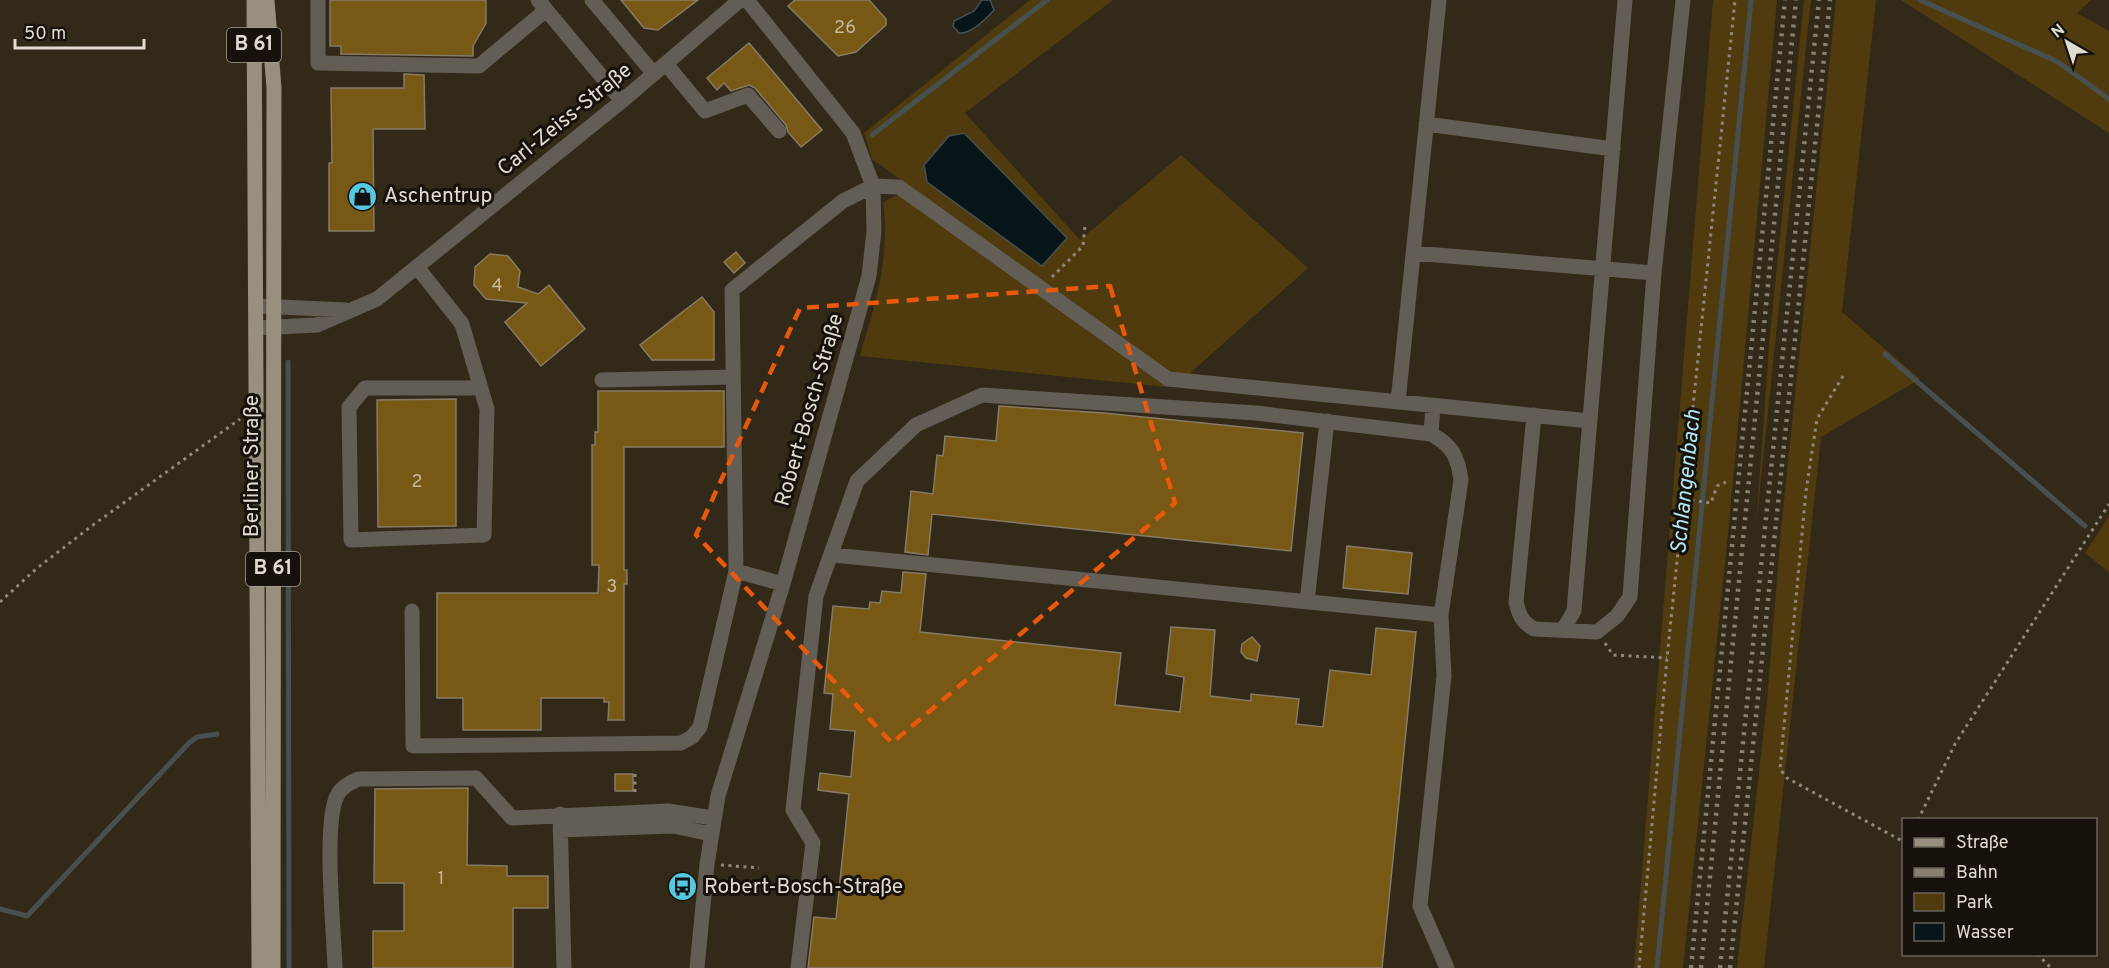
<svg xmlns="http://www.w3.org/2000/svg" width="2109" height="968" viewBox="0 0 2109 968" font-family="Overpass,sans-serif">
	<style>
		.green { fill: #503b0f }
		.water { fill: #061518; stroke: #48504f; stroke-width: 1.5 }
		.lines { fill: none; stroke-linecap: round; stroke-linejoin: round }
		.stream { stroke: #48504f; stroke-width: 5 }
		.building { fill: #785815; stroke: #867b67; stroke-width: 1.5 }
		.path { stroke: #90887b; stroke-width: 3; stroke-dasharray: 3 4.5; stroke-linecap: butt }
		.minor { stroke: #625d55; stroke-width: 15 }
		.major { stroke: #988f7e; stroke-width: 15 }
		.rail { stroke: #888072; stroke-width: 4.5; stroke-dasharray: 3 6; stroke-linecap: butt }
		.marked { fill: none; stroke: #e8590c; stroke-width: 4.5; stroke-dasharray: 12 8; stroke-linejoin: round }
		.labels { text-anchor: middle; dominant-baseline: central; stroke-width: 6; stroke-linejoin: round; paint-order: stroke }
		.number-label { font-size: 18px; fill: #c7baa1 }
		.shield { fill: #16120b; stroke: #a49f95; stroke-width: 1.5 }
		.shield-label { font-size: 20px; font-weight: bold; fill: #e1dbd0 }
		.street-label { font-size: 21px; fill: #e1dbd0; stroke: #16120b }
		.poi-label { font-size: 21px; fill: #e1dbd0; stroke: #16120b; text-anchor: start }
		.water-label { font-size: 22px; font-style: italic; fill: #b2e8f4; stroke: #16120b }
	</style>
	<rect width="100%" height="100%" fill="#322918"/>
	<path class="green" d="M1030 0H1113L965 113 1080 240 1181 155 1308 268 1188 375 1169 373 872 159 864 133Z
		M1713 0H1777L1729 524 1683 968H1634Z
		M1804 0H1811L1756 527 1769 346Z
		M1836 0H1876L1842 312 1920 379 1821 437 1764 968H1737L1767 701 1781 530Z
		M1901 0H2091L2077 13 2109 31V133Z
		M898 195 1167 387 860 356C876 299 890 263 883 202Z
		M2109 516V572L2085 553Z"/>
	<path class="water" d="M982 0H990L994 10C986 19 972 34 959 33L953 26 954 21 974 11Z
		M964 133 1067 238 1042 266 927 182 924 165 949 136Z"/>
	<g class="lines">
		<path class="stream" d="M1920 0 2058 62 2109 99
			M872 135 1047 0
			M1885 354 2085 526
			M288 362 289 968
			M0 909 27 916 189 743 197 737 217 734
			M1657 968 1751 0"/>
	</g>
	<path class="building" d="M330 0H486V23L473 46V56L341 54V46H330Z
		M621 0H698L658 30 644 28Z
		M795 0H869L886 19V25L856 52 838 56 788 6Z
		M749 43 822 130 801 147 788 132 786 125 755 88 749 85 731 91 724 83 717 90 707 78Z
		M404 74 424 75 425 129H373L374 231H329V163H332L331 88H404Z
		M736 252 745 263 734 273 724 262Z
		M490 254 508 256 520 271 518 287 538 294 549 285 585 329 541 366 505 322 527 303 486 299 474 285 475 267Z
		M702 297 714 312V360H652L640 345Z
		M598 391H724V447H624V570H627V584H624V720H608L609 702H604V698H541V730H463V698H437V593H598L599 565H592V445H595V432H598Z
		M456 399V526L378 527 377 400Z
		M999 406 1104 413 1303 433 1291 551 932 514 928 555 905 552 911 491 933 494 937 455 943 456 945 436 996 441Z
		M1347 546 1412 553 1408 594 1343 588Z
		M903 572 926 574 920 632 1121 653 1115 705 1180 712 1184 677 1166 674 1171 627 1215 630 1210 696 1251 701V694L1299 699 1296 724 1323 727 1330 670 1371 675 1376 628 1416 632 1382 968H808L814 917 836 919 849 794 818 790 820 773 851 777 855 731 830 729 833 694 824 693 833 606 869 609 870 602 880 603 882 591 901 593Z
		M1252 637 1260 646 1257 661 1246 658 1241 652 1242 644Z
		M615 774H633V791H615Z
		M468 788 467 865 507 866V876H548V908H513V968H373V931H404V883H374L375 789Z"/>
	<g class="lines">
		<path class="path" d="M1052 277 1083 246 1085 225
			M1843 376 1817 419 1806 491 1780 769 1787 778 1904 842
			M1684 499 1711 503 1717 486 1726 482
			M0 602 36 569 93 525 240 419
			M1605 643 1613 655 1667 658
			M635 774V796
			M1918 820 1955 744 2109 504
			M721 865 759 868
			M2037 954 2051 968
			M1639 968 1667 658 1735 0"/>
		<path class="minor" d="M318 0V63L479 66 546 10
			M538 0 622 101
			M592 0 654 74
			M666 64 705 111 748 95 779 131
			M1426 124 1613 149
			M1413 253 1654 273
			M417 267 462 324 487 409 484 535 351 540 349 407 365 388H480
			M257 306 346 310
			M257 328 317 325 377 299 622 101 740 0
			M602 380 733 377
			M1398 402 1439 0
			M1534 415 1516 602C1519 615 1522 622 1534 629L1597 632 1617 616 1630 597 1654 273 1683 0
			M1431 434 1433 405
			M833 555 1441 615
			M736 571 783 584
			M1307 602 1327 421
			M412 611 413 746 681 743 692 737 700 727 736 571 732 290 843 201 873 186 899 187 1168 379 1590 421
			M1563 630 1574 611 1625 0
			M560 814 564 968
			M560 830 673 826 711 834
			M335 968C334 932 323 823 337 796 341 787 350 783 358 779L476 778 512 818 668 811 713 818
			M697 968 707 864 718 796 783 584 869 276 874 231 873 186 853 133 747 0
			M798 968 813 843 793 810 816 596 857 481 916 425 982 395 1256 413 1431 434C1452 445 1458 457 1461 480L1441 615 1444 676 1420 906 1447 968"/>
		<path class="major" d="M254 0 259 968
			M267 0 274 88 273 968"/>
		<path class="rail" d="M1691 968 1785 0
			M1701 968 1796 0
			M1720 968 1819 0
			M1730 968 1830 0"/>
	</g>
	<path class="marked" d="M1110 286 1175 503 892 743 696 535 800 308Z"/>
	<defs>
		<symbol id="shop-disc" viewBox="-11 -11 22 22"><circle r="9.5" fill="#56c9e1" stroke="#16120b"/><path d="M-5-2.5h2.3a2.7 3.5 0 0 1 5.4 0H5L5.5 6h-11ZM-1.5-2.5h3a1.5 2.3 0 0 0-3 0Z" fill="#111"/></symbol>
		<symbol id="bus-disc" viewBox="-11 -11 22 22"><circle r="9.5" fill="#56c9e1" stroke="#16120b"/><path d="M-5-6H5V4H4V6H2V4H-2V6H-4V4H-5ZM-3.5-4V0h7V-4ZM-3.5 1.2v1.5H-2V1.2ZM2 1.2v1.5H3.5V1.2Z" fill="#111"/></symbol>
	</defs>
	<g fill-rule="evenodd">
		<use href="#shop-disc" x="346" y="180" width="33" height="33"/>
		<use href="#bus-disc" x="666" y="870" width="33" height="33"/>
	</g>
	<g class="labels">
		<g class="number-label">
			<text x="845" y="28">26</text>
			<text x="497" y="286">4</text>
			<text x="417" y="482">2</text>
			<text x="612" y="587">3</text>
			<text x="441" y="879">1</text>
		</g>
		<g class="shield">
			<rect x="227" y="28" width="54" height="34" rx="4.5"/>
			<rect x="246" y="552" width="54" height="34" rx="4.5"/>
		</g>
		<g class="shield-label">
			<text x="254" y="45">B 61</text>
			<text x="273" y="569">B 61</text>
		</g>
		<g class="street-label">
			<text transform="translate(565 120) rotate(-39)">Carl-Zeiss-Straße</text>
			<text transform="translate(810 410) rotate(-74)">Robert-Bosch-Straße</text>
			<text transform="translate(252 466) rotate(-90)">Berliner Straße</text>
		</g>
		<g class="poi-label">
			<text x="384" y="196">Aschentrup</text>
			<text x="704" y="887">Robert-Bosch-Straße</text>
		</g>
		<g class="water-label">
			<text transform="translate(1687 482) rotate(-84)">Schlangenbach</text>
		</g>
	</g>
	<rect x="1902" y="818" width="195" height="138" fill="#16120b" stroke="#67625a" stroke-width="1.5"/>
	<rect x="1914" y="838" width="30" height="9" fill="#988f7e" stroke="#67625a" stroke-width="1.5"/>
	<text x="1956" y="848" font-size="18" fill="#e1dbd0">Straße</text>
	<rect x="1914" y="868" width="30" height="9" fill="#888072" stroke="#67625a" stroke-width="1.5"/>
	<text x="1956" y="878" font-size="18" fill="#e1dbd0">Bahn</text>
	<rect x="1914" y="893" width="30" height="18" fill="#503b0f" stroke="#67625a" stroke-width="1.5"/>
	<text x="1956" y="908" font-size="18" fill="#e1dbd0">Park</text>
	<rect x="1914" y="923" width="30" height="18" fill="#061518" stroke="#67625a" stroke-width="1.5"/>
	<text x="1956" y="938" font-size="18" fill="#e1dbd0">Wasser</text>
	<g transform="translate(2067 42) rotate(321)" stroke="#16120b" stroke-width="4.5" paint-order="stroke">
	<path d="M0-4.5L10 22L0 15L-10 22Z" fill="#e1dbd0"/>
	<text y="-9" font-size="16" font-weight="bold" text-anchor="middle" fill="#e1dbd0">N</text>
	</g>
	<path d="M15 39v9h129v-9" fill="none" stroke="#e1dbd0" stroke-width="3"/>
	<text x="24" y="39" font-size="18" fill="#e1dbd0" stroke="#16120b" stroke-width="4.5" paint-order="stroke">50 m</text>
</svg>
